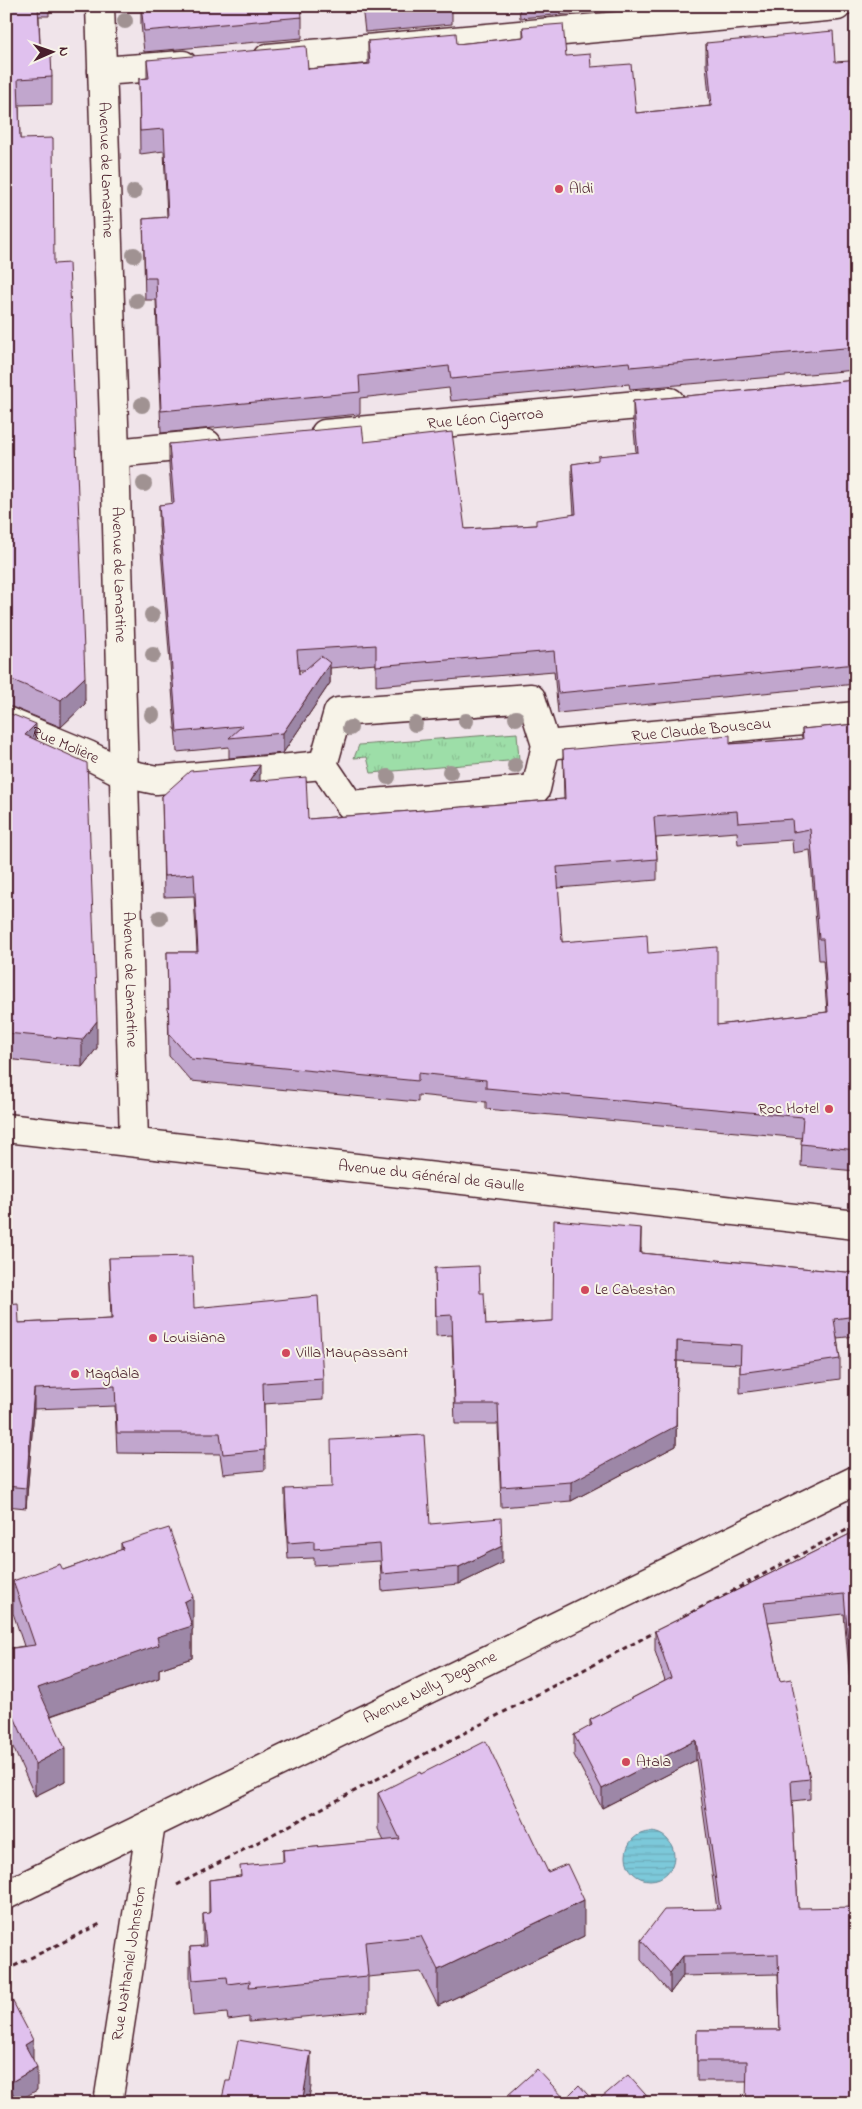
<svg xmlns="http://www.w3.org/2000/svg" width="862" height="2109" viewBox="0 0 862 2109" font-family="'Indie Flower',sans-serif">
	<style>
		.grass { fill: url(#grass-tufts); stroke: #747e6a }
		.water { fill: url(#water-rules); stroke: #688594 }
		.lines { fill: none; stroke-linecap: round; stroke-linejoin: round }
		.street-casing { stroke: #4a1f2b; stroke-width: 31 }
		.secondary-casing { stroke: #4a1f2b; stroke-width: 31 }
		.path { stroke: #4a1f2b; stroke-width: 3; stroke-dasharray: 5 4; stroke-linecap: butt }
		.street { stroke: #f7f3e8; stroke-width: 28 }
		.secondary { stroke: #f7f3e8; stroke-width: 28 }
		.tree { fill: #a09292 }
		.wall { fill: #c1a6cd; stroke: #4a1f2b; fill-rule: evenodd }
		.shaded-wall { fill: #9d87a7; stroke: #4a1f2b }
		.building { fill: #e0c1ee; stroke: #4a1f2b; fill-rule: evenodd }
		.poi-dot { fill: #d1495b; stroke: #f7f3e8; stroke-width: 2 }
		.labels { text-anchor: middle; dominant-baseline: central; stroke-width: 4; stroke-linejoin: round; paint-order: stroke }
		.street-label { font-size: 16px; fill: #4a1f2b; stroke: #f7f3e8 }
		.poi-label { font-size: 16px; fill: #4a1f2b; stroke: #f7f3e8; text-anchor: start }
	</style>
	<defs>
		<pattern id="grass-tufts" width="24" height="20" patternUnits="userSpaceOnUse" patternTransform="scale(1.25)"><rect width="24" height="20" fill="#9ddea8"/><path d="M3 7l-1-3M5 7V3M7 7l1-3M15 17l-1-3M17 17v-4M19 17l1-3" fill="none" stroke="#89be91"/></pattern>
		<pattern id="water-rules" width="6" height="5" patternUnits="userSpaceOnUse" patternTransform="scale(1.25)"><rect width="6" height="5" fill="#7cc9da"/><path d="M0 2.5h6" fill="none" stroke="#6dacbb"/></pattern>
	</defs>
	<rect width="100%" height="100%" fill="#f0e4ea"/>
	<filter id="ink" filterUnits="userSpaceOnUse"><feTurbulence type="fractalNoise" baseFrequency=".02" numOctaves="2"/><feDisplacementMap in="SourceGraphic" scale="10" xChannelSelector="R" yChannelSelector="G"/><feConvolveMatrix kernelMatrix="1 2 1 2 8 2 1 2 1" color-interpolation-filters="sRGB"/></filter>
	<g filter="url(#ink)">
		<path class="grass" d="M517 733 519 760 371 773 367 757 354 758 359 745Z"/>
		<path class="water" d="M626 1856a24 24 0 1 1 48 0a24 24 0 1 1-48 0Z"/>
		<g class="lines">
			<defs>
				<g id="street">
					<path id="s1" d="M100 6 115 453 134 1142"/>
					<path d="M268 58 837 6"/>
					<path d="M102 71 183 65"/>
					<path id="s2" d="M325 434 670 402"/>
					<path d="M115 453 207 444"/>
					<path d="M531 698 546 745 536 789 350 805 323 765 338 712Z"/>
					<path id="s3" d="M6 721 88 755 123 773 156 780 323 765"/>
					<path id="s4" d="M546 745 856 716"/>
					<path id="s5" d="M108 2103 151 1824"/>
				</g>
				<g id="secondary">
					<path id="s6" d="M6 1128 856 1225"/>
					<path id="s7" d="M6 1895 856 1480"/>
				</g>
			</defs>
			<use href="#street" class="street-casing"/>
			<use href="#secondary" class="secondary-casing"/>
			<path class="path" d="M683 1617 856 1525
				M177 1885 657 1631
				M6 1970 100 1924"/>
			<use href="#street" class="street"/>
			<use href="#secondary" class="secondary"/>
		</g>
		<g class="tree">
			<circle cx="125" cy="21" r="8"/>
			<circle cx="134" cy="192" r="8"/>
			<circle cx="134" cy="255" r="8"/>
			<circle cx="137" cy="301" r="8"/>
			<circle cx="142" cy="405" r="8"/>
			<circle cx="144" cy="484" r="8"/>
			<circle cx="152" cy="615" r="8"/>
			<circle cx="153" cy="655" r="8"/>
			<circle cx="152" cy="715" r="8"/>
			<circle cx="516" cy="718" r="8"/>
			<circle cx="466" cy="721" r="8"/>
			<circle cx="415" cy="724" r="8"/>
			<circle cx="350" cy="728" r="8"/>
			<circle cx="515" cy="766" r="8"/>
			<circle cx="450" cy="772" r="8"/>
			<circle cx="388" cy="777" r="8"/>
			<circle cx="160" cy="918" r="8"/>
		</g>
		<path class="wall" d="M6 6H49V16H39L40 45 52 77V104L19 105 20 139 54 264 85 704 61 727 12 707 6 706Z
			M141 6 302 17V38L144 52 141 24Z
			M362 6H452V24L365 32Z
			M519 6H657L520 18Z
			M523 27 566 56 591 67 636 113 710 106 706 65V43L835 62 856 120V228H853L856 251V370L630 389 629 384 451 401 449 388 360 398V414L161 433 156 300H145L143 219 167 217 164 151 140 154 139 79 147 78V60L308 69 368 64V41L457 44 523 37Z
			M856 380V684L558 713 554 671 376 686V664L330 668V683L283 753 229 758V747L177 752 159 525V505L172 504 169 464V444L364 442 465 529 536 525 574 514 572 484V464L598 461 636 452 633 420V401ZM299 670H305L299 675Z
			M6 712 36 740 97 1048 82 1067 6 1059Z
			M856 724V1171L801 1166 802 1138 486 1109V1102L418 1095V1102L191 1081 169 1056 167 952H197L194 896 164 897 162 796 260 781 308 819 564 799 563 750 730 744 802 739V729ZM737 832 738 844 792 840 793 853 810 850 819 960H823L827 1012 717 1025 648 953 562 942 558 888 657 880V859L656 838Z
			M641 1248V1253L856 1273V1336L837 1338 840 1359V1379L740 1393V1364L677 1361 676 1446 571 1501 501 1507 498 1424H455L452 1335 436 1336 435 1268 480 1293 486 1325 553 1321Z
			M109 1258 194 1308 323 1379V1400L264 1404 265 1470 223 1474 220 1454 117 1453 115 1406 34 1409 26 1508 6 1506V1283L9 1304 19 1323 111 1319Z
			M285 1489 430 1524 502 1563 459 1584 382 1591 380 1561 314 1565V1558L288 1559 285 1506Z
			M856 1531V1728H854L844 1614 768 1622 780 1681 810 1779V1799L792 1801 798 1908 856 2103 746 2081H697V2030H780L778 1974 683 1976 670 1993 641 1960V1940L717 1909 696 1760 602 1808 574 1755V1735L590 1727V1720L665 1681 655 1651V1631Z
			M121 1543 193 1629 192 1630V1658L159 1669V1678L51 1716 65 1781 35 1796 8 1736H6V1649L24 1646 13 1613V1581L63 1570 121 1550Z
			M421 1774 548 1872 584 1936 438 2006 421 1972 368 1977V2011L249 2022V2017L228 2020 227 2013 193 2016 190 1983V1947L203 1946V1914L209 1913V1880L240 1876 283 1862V1850L384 1841 378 1829V1793Z
			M507 2096 565 2099 595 2103H653H507Z"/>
		<path class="shaded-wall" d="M330 663V683L283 753V733Z
			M85 677V704L61 727V700Z
			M36 724V751L25 735Z
			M260 765V786L249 782Z
			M97 1021V1048L82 1067V1040Z
			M641 1228V1248L640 1272V1253Z
			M9 1283V1304L7 1325V1304Z
			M677 1341 676 1446 571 1501V1482Z
			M34 1389V1409L26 1508V1488Z
			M502 1546V1563L459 1584V1567Z
			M193 1597V1629L192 1630V1658L159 1669V1678L38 1720V1688L157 1637 184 1602Z
			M696 1740V1760L602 1808V1789Z
			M65 1748V1781L35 1796V1764Z
			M584 1900V1936L438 2006V1970Z
			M683 1956V1976L670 1993V1973Z
			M33 2040V2063L25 2045Z
			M311 2052V2087L308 2103H302Z
			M37 2067V2090L15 2103 8 2084Z"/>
		<path class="building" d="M6 6H38L40 45 51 56 52 77 18 79 20 139 53 138 54 264 69 263 85 677 61 700 12 680 6 679Z
			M141 6H301L302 17 144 31Z
			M365 6H419L365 11Z
			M563 24 566 56 590 54 591 67 631 64 636 113 712 106 706 43 833 31 835 62 850 61 856 120V206H850L856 251V347L630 367 629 362 451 379 449 366 359 376 360 392 161 411 156 278H145L143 219 168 217 164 129 140 131 139 79 149 78 147 60 306 46 308 69 370 64 368 41 456 33 457 44 524 37 523 27Z
			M856 380V664L558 693 554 651 376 666V645L297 650 299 675 321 656 330 663 283 733 229 738 242 726 177 732 159 505 174 503 169 444 362 426 364 442 452 432 465 529 536 525V520L576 514 572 464 598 460V456L638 452 633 401Z
			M6 712 36 724 25 735 87 763 97 1021 82 1040 6 1033Z
			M856 724V1150L801 1144 803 1117 486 1088V1080L418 1073V1081L191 1059 169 1034 167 952H198L194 874 164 876 162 796 190 771 260 765 249 782 306 777 308 819 565 799 563 750 730 735V744L803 739 802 729ZM737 811 738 823 792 819 793 832 810 829 819 939H823L828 1012 717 1025V947L648 953 647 935 562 942 557 867 657 859 654 817Z
			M554 1220 641 1228 640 1253 856 1273V1316L834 1319 840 1359 740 1373 741 1345 677 1341 676 1426 571 1482 501 1487 498 1404H455L452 1315 436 1316 435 1268 479 1266 480 1293H484L486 1325 553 1321Z
			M192 1256 194 1308 318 1296 323 1379 263 1383 265 1450 223 1454 220 1433H117L115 1386 34 1389 26 1488 6 1486V1283H9L7 1304 18 1303 19 1323 112 1319 109 1258Z
			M424 1435 430 1524 501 1518 502 1546 459 1567 382 1574 380 1544 314 1549V1541L288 1543 285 1489 332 1487 331 1440Z
			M169 1528 193 1597 184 1602 192 1626 157 1637 159 1645 38 1688 65 1748 35 1764 8 1703 6 1704V1649L35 1645 13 1581 60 1564 63 1570 123 1549 121 1543Z
			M856 1531V1708H854L844 1594 764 1602 780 1681 791 1679 810 1779 791 1781 798 1908 856 1907V2103H746L747 2061H697V2030H780L778 1954 683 1956 670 1973 641 1940 664 1910 720 1909 696 1740 602 1789 574 1735 592 1725 590 1720 671 1678 655 1631Z
			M486 1741 548 1872 567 1864 584 1900 438 1970 421 1936 365 1942 368 1976 249 1987 250 1981 228 1984 227 1977 193 1980 190 1947 206 1946 203 1914 210 1913 209 1880 241 1876 240 1866 284 1862 283 1850 400 1839 378 1793 420 1772 421 1774Z
			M11 1998 33 2040 25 2045 37 2067 8 2084 18 2103H6V2000Z
			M238 2040 311 2052 302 2103H221L226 2081H230Z
			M537 2069 565 2099 579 2085 595 2103 628 2075 653 2103H513L507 2096Z"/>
	</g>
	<g class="poi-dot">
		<circle cx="559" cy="189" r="5"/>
		<circle cx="829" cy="1109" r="5"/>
		<circle cx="585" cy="1290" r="5"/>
		<circle cx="153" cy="1338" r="5"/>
		<circle cx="286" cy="1353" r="5"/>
		<circle cx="75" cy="1374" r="5"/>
		<circle cx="626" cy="1762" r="5"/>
	</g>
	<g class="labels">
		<g class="street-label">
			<text stroke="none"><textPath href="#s1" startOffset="164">Avenue de Lamartine</textPath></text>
			<text stroke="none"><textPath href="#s2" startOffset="161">Rue Léon Cigarroa</textPath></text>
			<text stroke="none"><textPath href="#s1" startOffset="569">Avenue de Lamartine</textPath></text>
			<text stroke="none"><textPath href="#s4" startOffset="156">Rue Claude Bouscau</textPath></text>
			<text stroke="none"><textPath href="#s3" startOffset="64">Rue Molière</textPath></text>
			<text stroke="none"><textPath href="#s1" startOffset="974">Avenue de Lamartine</textPath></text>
			<text stroke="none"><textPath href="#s6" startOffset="428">Avenue du Général de Gaulle</textPath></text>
			<text stroke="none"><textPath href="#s7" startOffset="472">Avenue Nelly Deganne</textPath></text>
			<text stroke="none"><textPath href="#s5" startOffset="141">Rue Nathaniel Johnston</textPath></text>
		</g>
		<g class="poi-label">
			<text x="569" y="189">Aldi</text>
			<text x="819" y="1109" text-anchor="end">Roc Hotel</text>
			<text x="595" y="1290">Le Cabestan</text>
			<text x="163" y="1338">Louisiana</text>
			<text x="296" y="1353">Villa Maupassant</text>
			<text x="85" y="1374">Magdala</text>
			<text x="636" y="1762">Atala</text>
		</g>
	</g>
	<rect width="862" height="2109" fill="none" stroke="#f7f3e8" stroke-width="25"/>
	<rect x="12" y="12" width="837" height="2084" fill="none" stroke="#4a1f2b" stroke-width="2" filter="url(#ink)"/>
	<g transform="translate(52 52) rotate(88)" stroke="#f7f3e8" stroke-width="4" paint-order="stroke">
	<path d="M0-4L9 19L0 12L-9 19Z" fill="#4a1f2b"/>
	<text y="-8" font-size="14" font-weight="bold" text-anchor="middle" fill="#4a1f2b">N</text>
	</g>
</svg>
